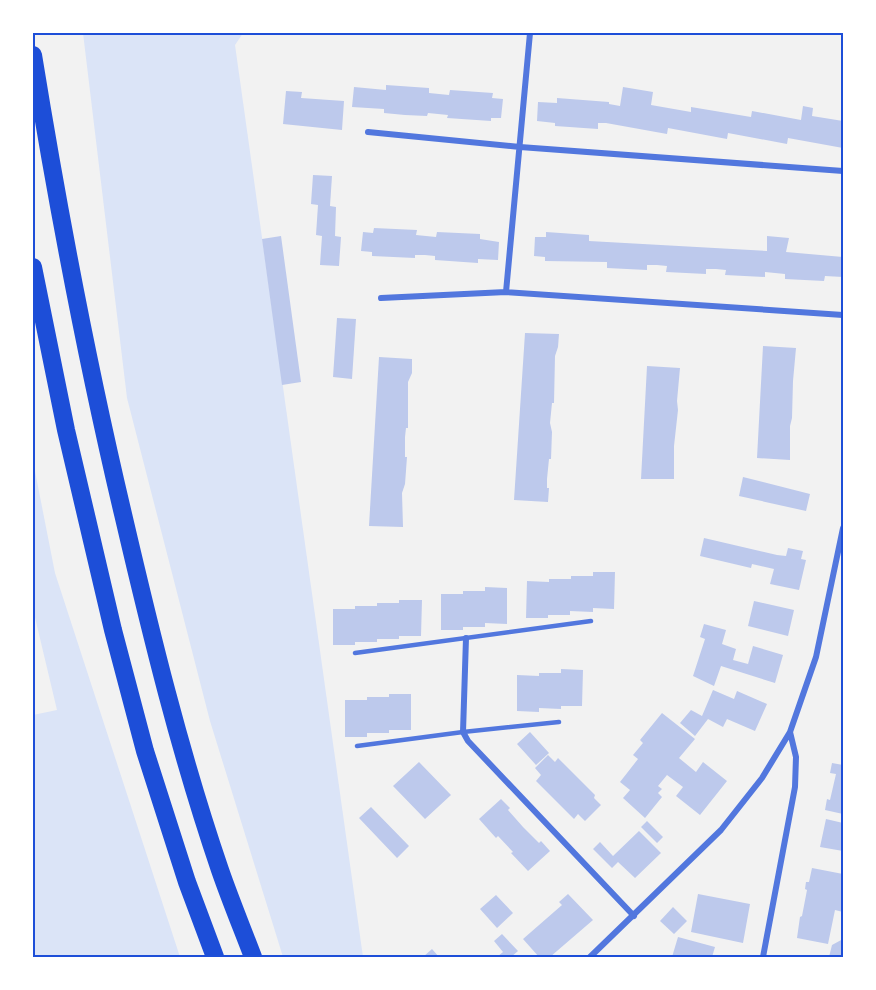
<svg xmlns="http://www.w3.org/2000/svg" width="876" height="990" viewBox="0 0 876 990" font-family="Roboto,sans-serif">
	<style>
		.green { fill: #dbe4f7 }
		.building { fill: #bdc9ec }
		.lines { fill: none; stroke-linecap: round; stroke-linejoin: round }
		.service { stroke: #5277de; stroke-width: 4.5 }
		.minor { stroke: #5277de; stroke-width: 6 }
		.motorway { stroke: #1d4ed8; stroke-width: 18 }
		.neatline { fill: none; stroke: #1d4ed8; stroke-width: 2 }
	</style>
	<rect width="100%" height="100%" fill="#f2f2f2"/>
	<path class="green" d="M83 33H243L235 45 363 957H283L210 721 127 398Z
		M33 461 55 573 180 957H33V715L57 710 33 609Z"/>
	<path class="building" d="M386 85 429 88V93L449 95 450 90 493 93 492 98 503 99 501 118H491V121L447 118 448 115 428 113 427 116 405 115 384 113V109L352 107 354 87 386 90Z
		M623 87 653 92 651 105 691 112V107L751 117 752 111 801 120 803 106 813 108 812 116 843 121V148L788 138 787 144 728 133 727 139 668 128 667 134 606 123H598V129L555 126V123L537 121 538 102 557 103V98L609 102V104L620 106Z
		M286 91 302 92 301 98 344 101 342 130 283 124Z
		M313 175 332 176 330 206 336 207 335 236 341 237 339 266 320 265 322 236 316 235 318 205 311 204Z
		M374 228 417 230 416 235 436 237 437 232 480 234V239L499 242 498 260 478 259V263L435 260V256L425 255H415V258L372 256V252L361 251 363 232 373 233Z
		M546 232 589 235V241L767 251V236L789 238 786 252 843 257V277L825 276 824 281 785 279V274L765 272V277L725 275 726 270 716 269H706V274L666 272 667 266 657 265H647V270L607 268V262L545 261V257L534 256 535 237H546Z
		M281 236 301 382 282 385 262 239Z
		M337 318 356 319 352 379 333 377Z
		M525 333 559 334 558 347 555 356 554 403H552L550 423 552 432 551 459H549L547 479V488H549L548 502 514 500Z
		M763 346 796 348 793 381 792 418 790 426V460L757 458Z
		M379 357 412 359V373L408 382V428H406L405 437V457H407L405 484 402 493 403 527 369 526Z
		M647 366 680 368 677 401 678 410 674 446V479H641Z
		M743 477 810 494 806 511 739 496Z
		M704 538 777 555 786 556 788 548 803 551 801 559 806 560 799 590 770 584 774 569 752 564 751 568 700 556Z
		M593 572H615L614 609 593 608V612L570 611V615H548V618H526L527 581 549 582V579H571V576H593Z
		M485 587 507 588V624L485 623V627H463V630H441V594H463V591H485Z
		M399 600H422L421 636H399V639H377V642H355V645H333V609H355V606H377V603H399Z
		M754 601 794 610 788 636 748 626Z
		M704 624 726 630 722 644 736 649 733 660 748 664 753 646 783 655 775 683 721 666 714 686 693 676 705 639 700 637Z
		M561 669 583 670 582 706H561V709L539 708V712L517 711V675L539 676V673H561Z
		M713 690 734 699 737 691 767 704 755 731 727 719 723 727 708 719 695 736 680 723 691 710 702 716Z
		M389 694H411V730H389V733H367V737H345V700H367V697H389Z
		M662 713 695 739 679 758 696 772 703 762 727 781 700 815 676 796 683 787 667 775 658 786 662 789 658 793 662 797 645 818 623 798 630 790 620 782 638 759 633 755 643 743 640 740Z
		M530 732 549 753 536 765 517 744Z
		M548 755 555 762 558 758 595 795 594 798 601 805 585 821 578 814 574 819 536 781 541 775 535 768Z
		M419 762 451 795 425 819 393 786Z
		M832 763 843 765V814L825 810 827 799 830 800 836 774 830 773Z
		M501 799 510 808 508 810 523 827 539 843 541 841 550 851 528 871 511 853 513 852 498 836 496 838 479 819Z
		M371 807 409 846 397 858 359 818Z
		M826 819 843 823V851L820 847Z
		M647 821 663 837 657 843 641 827Z
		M639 831 661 853 635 878 618 862 612 868 593 849 600 842 613 856Z
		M812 868 843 874V912L835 910 828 944 797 938 800 917 802 916 807 890 805 889 806 882H809Z
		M568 894 593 920 550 957H539L523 939 562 905 559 902Z
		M698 894 750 904 743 943 691 932Z
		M496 895 513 913 497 928 480 909Z
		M673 907 687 921 674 934 660 921Z
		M502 934 518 951 511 957H497L503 952 494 941Z
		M678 937 715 947 712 957H672Z
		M843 939V957H829L832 945Z
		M432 949 439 957H423Z"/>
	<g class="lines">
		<path class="service" d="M355 653 591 621
			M357 746 463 732 559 722"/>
		<path class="minor" d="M368 132 520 147 843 171
			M506 292 530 33
			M381 298 506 292 843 315
			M466 638 463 732 468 741 634 916
			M590 957 721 830 762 778 790 732
			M763 957 795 787 796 757 790 732 816 657 843 528"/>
		<path class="motorway" d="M33 55C58 209 87 362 123 514 151 634 180 753 220 870 230 899 242 928 253 957
			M33 267 66 430 113 630 145 751 187 882 215 957"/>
	</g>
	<rect width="876" height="990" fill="none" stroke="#ffffff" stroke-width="69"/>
	<rect x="34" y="34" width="808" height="922" class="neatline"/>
</svg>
